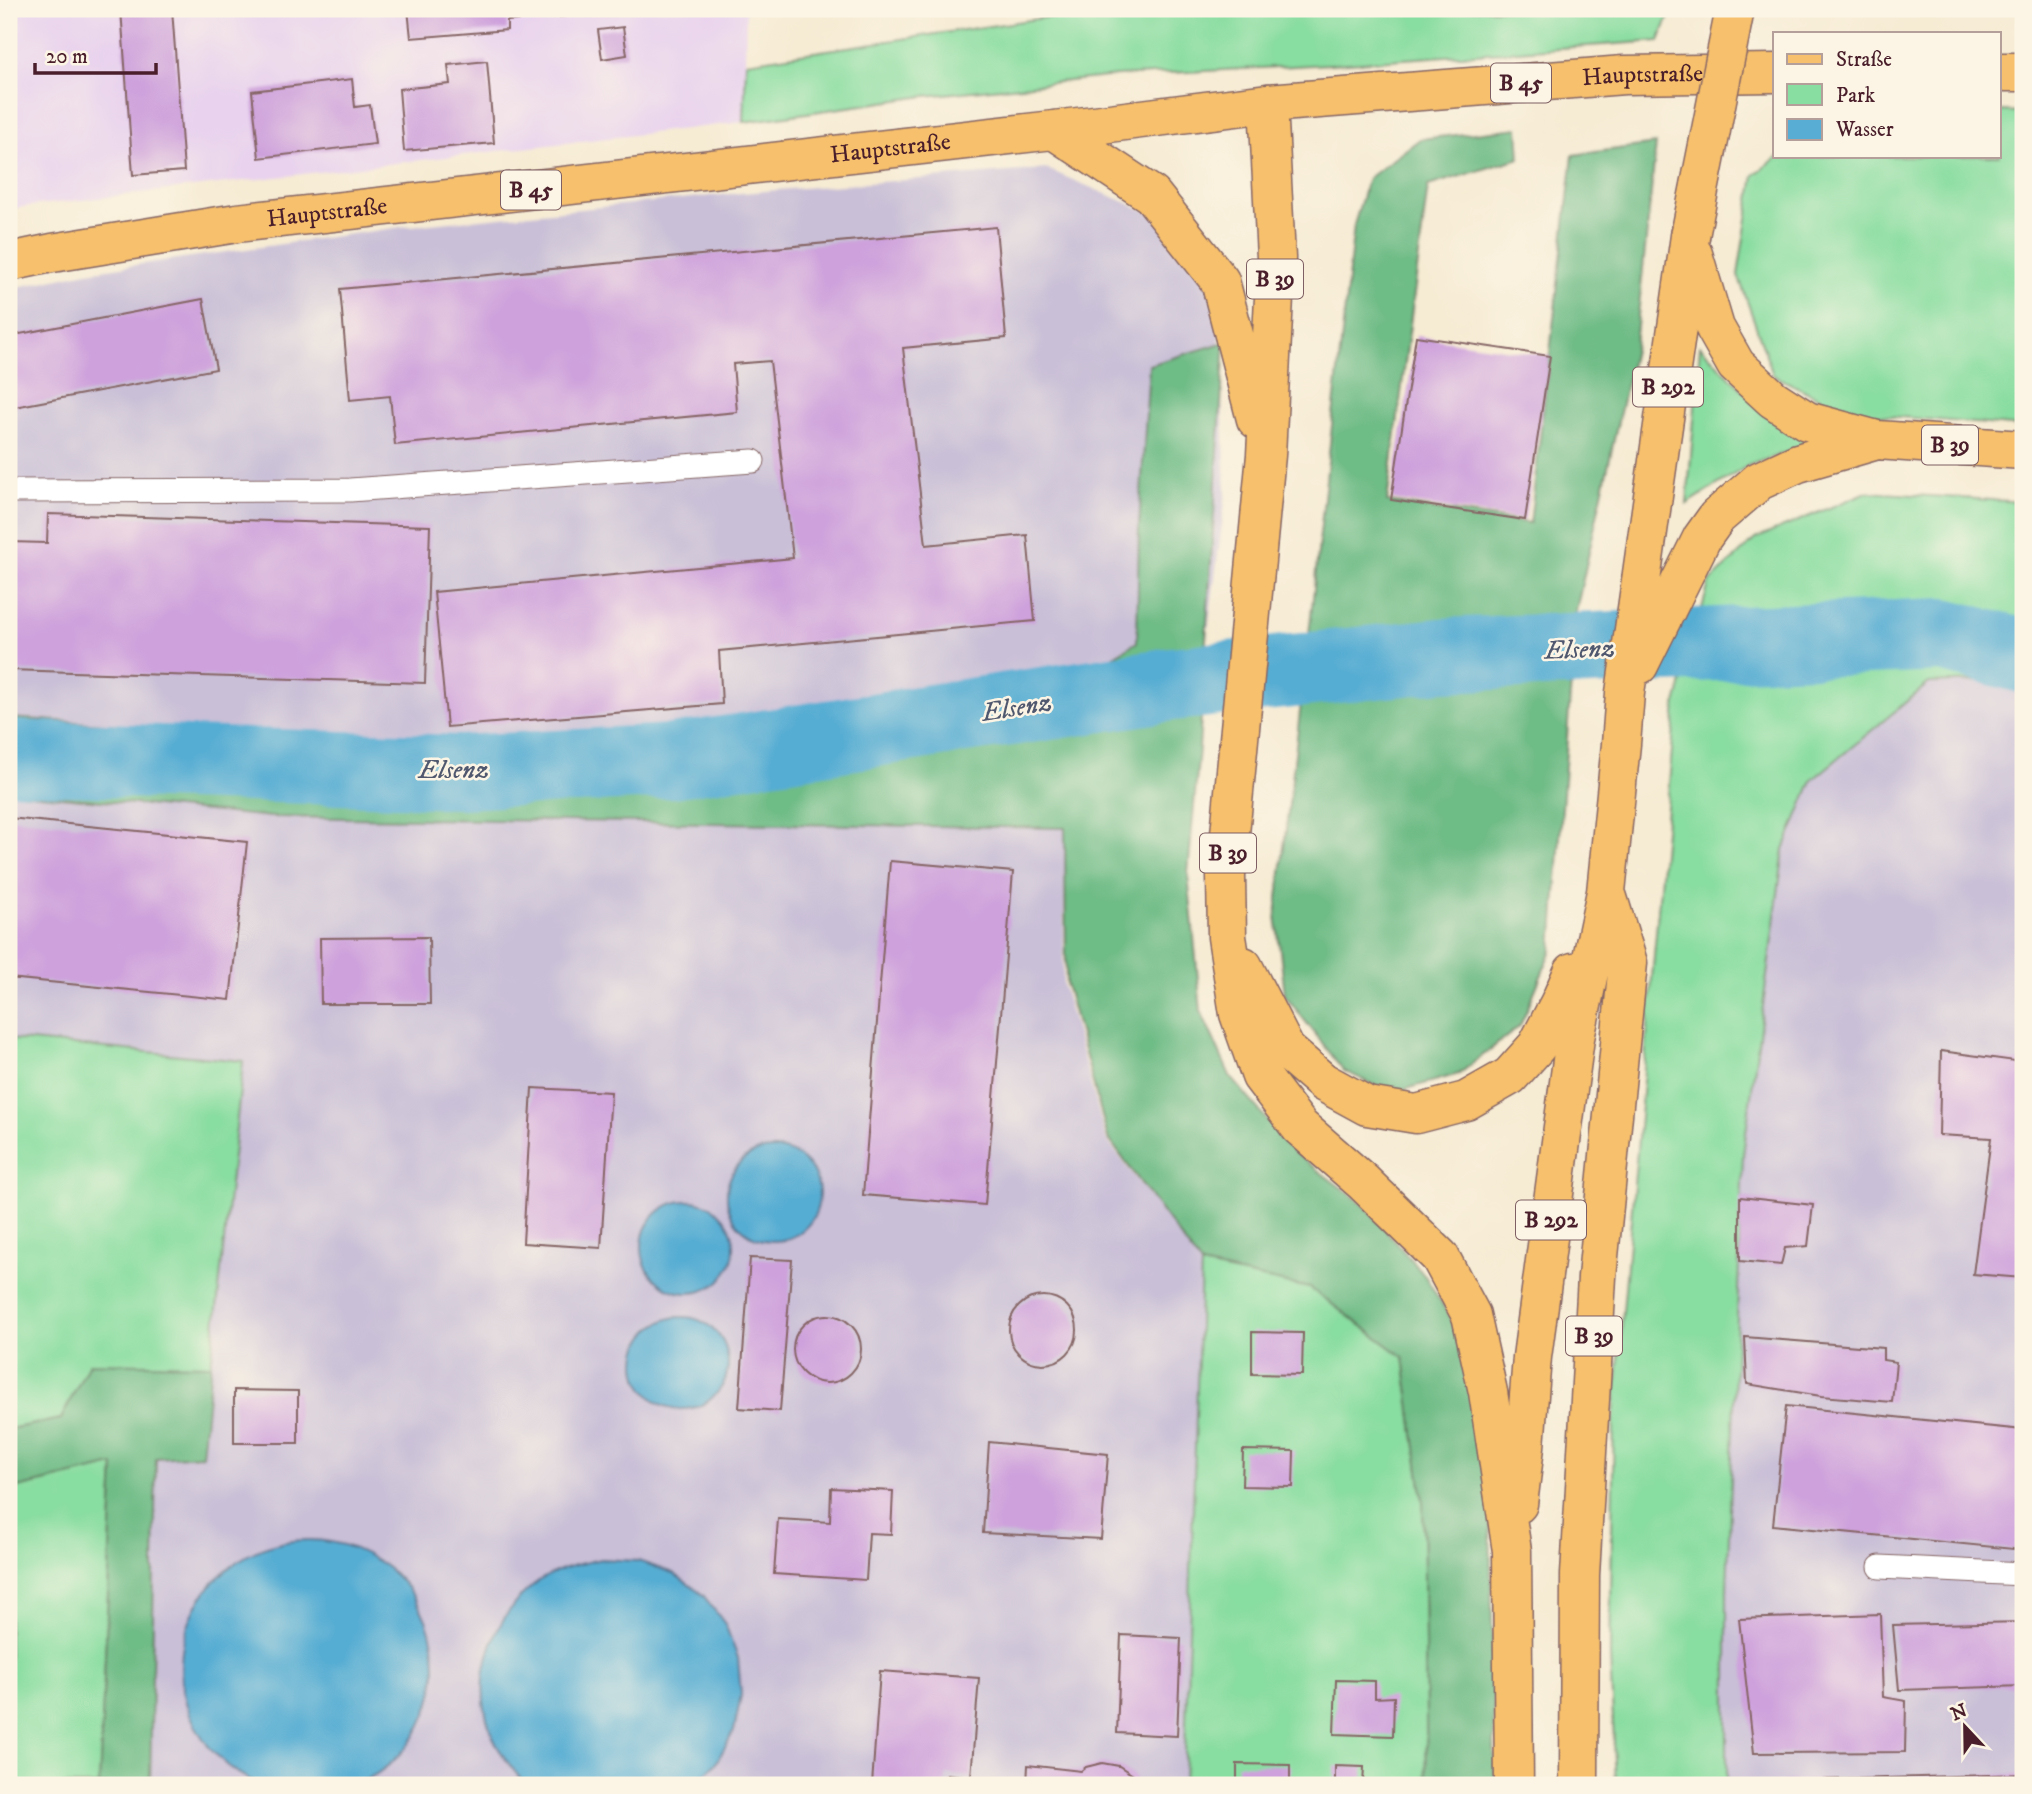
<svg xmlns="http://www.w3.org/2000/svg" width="2032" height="1794" viewBox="0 0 2032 1794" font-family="'IM FELL DW Pica',serif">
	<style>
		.built { fill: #e8d2ee }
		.industrial { fill: #c9bfd7 }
		.green { fill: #88dda0; stroke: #697e66; stroke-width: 2 }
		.forest { fill: #6ebc86; stroke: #5c6e58; stroke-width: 2 }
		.water { fill: #57add3; stroke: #50667f; stroke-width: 2 }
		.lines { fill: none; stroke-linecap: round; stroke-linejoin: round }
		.river { stroke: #57add3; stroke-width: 74 }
		.building { fill: #cea1dc }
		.lane-casing { stroke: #866666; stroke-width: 25 }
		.primary-casing { stroke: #866666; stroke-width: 41 }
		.highway-casing { stroke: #866666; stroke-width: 41 }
		.lane { stroke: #fff; stroke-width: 23 }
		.primary { stroke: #f7c06c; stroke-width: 38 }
		.highway { stroke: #f7c06c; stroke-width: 38 }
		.highway-bridge-casing { stroke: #866666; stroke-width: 41; stroke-linecap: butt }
		.highway-bridge { stroke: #f7c06c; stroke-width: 38 }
		.labels { text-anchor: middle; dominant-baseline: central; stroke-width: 5; stroke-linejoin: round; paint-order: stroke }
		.shield { fill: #fcf5e5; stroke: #7f5f63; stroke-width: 2 }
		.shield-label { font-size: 23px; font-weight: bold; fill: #4a1f2b }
		.street-label { font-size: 24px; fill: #4a1f2b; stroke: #fcf5e5 }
		.water-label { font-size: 26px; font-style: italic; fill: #4f586e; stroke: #fcf5e5 }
	</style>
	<rect width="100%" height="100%" fill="#fcf5e5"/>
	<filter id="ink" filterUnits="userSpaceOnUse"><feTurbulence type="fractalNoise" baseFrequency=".0143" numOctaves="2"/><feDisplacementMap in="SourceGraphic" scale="14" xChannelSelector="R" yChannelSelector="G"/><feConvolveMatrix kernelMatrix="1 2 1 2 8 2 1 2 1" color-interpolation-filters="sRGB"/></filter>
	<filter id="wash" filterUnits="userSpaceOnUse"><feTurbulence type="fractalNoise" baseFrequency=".00686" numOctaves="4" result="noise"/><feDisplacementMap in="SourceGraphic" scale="28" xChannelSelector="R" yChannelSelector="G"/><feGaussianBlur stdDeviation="1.57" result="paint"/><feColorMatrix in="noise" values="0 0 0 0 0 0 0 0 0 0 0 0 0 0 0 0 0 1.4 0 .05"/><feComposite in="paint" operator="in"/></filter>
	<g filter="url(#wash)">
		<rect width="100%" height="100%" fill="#f6ebd3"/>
		<path class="built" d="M9 9H746L744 122 22 207 9 210Z"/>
		<path class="industrial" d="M1047 169 1153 214 1218 296 1226 493 1203 668 696 731 497 738 272 817 1065 828 1063 985 1106 1139 1201 1265 1184 1785H150L156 1458 202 1455 243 1061 9 1039V289L87 272 401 227 741 193Z
			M2008 680 2023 684V1785H1727V1591L1743 1155 1784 849 1812 780 1929 682Z"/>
		<path class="green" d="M1104 9H1672L1659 41 1347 63 1117 76 925 96 744 122 746 62Z
			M1999 111 2023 112V427L1850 413 1773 375 1738 275 1754 175 1779 156H1999Z
			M1700 346 1757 405 1827 439 1749 465 1687 504Z
			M1867 492 2023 502V684L2008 680 1929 683 1812 780 1784 849 1743 1155 1727 1591V1785H1616L1610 1656 1614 1414 1676 704 1709 583 1755 539Z
			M9 1039 243 1061 211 1365 89 1364 61 1419 9 1429Z
			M1201 1265 1310 1288 1404 1357 1423 1501 1427 1785H1184Z
			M114 1465 99 1785H9V1490Z"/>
		<path class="forest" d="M1518 128 1520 158 1428 186 1387 502 1530 523 1573 155 1656 144 1635 345 1576 611 1552 950 1520 1026 1459 1074 1392 1093 1344 1071 1285 995 1276 915 1307 652 1354 225 1368 178 1420 139Z
			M1225 342 1199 749 1188 874 1201 1011 1230 1076 1295 1153 1363 1204 1425 1276 1457 1329 1489 1463 1495 1785H1427L1423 1501 1404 1357 1310 1288 1201 1265 1108 1138 1066 984 1065 828 271 817 9 792V718L283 735 497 738 696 731 1063 686 1137 642 1139 527 1149 365Z
			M89 1363 211 1365 202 1455 156 1458 150 1785H99L114 1465 9 1490V1429L61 1419Z"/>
		<path class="water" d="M727 1195a46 46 0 1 1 92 0a46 46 0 1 1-92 0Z
			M642 1247a46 46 0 1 1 92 0a46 46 0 1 1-92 0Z
			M636 1363a46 46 0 1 1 92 0a46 46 0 1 1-92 0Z
			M181 1667a127 127 0 1 1 254 0a127 127 0 1 1-254 0Z
			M601 1559 638 1561 673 1573 703 1595 725 1624 738 1658 741 1695 734 1731 716 1763 695 1785H528C519 1779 514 1770 507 1761 466 1707 481 1629 532 1586 551 1570 577 1564 601 1559Z"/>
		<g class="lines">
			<path class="river" d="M9 757 460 772 672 761 1172 684 1441 655 1943 635 2023 656"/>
		</g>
		<g id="blocks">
			<path class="building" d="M121 9H172L184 171 133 175Z
				M408 9H614V12L507 21V30L411 38Z
				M623 27 627 55 602 59 598 30Z
				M487 61 494 143 404 151 399 89 450 84 448 65Z
				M352 79 355 107 370 105 375 144 259 158 252 91Z
				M996 227 1006 338 903 348 926 545 1027 535 1035 621 719 651 722 704 447 727 434 592 793 558 770 361 733 364 737 412 395 445 390 396 350 400 340 289Z
				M203 299 216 369 9 408V336Z
				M1416 336 1550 356 1525 520 1391 500Z
				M48 514 430 526 425 683 9 670V542L47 543Z
				M9 818 247 842 230 1000 9 978Z
				M890 861 1013 872 985 1205 863 1195Z
				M429 937 430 1004H321L320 938Z
				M1941 1051 2023 1062V1278L1973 1274 1991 1138 1939 1135Z
				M532 1088 611 1092 601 1248 523 1243Z
				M1740 1197 1813 1205 1808 1246 1785 1248 1781 1265 1740 1261Z
				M750 1258 792 1260 780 1411 739 1408Z
				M1009 1330a34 34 0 1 1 68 0a34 34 0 1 1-68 0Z
				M793 1349a34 34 0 1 1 68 0a34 34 0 1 1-68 0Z
				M1252 1332 1303 1333 1302 1375 1252 1374Z
				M1745 1337 1883 1348V1360L1896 1362 1892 1402 1821 1396 1747 1384Z
				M234 1390 298 1391V1443H234Z
				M1786 1406 2023 1430V1550L1773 1525Z
				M989 1442 1108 1454 1101 1539 983 1533Z
				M1243 1450 1294 1451 1293 1487 1242 1486Z
				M831 1488 893 1491 891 1534 869 1533 866 1580 774 1574 778 1519 830 1522Z
				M1880 1614 1883 1697 1906 1701 1905 1752 1754 1753 1739 1619Z
				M2023 1622V1686L1899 1690 1893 1625Z
				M1121 1635 1181 1638 1177 1736 1117 1733Z
				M880 1671 979 1678 971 1777 947 1774 944 1785H872Z
				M1336 1680 1375 1681V1698L1394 1697 1393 1736 1334 1734Z
				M1102 1763 1119 1766 1133 1775 1140 1785H1027L1028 1765 1081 1771 1086 1767Z
				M1237 1764 1290 1765V1785H1237Z
				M1335 1766 1364 1767 1363 1785H1335Z
				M2023 1774V1785H1783V1781Z"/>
		</g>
	</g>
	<g filter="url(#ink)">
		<use href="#blocks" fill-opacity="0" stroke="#866666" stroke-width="2"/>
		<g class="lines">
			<defs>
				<path id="lane" d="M9 491 350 490 753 461
					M1880 1567 2023 1574"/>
				<g id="primary">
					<path d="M1999 72H2023"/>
					<path id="s1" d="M9 262 52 253 237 223 1054 130 1268 103 1624 75 1775 73"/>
				</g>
				<path id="highway" d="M1268 103 1276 258 1266 455 1226 876 1227 937 1239 1014 1261 1076 1300 1127 1363 1182 1440 1257 1471 1315 1488 1392 1512 1551 1514 1785
					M1054 130 1152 195 1220 281 1256 419
					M1693 254 1715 328 1736 365 1773 399 1807 421 1877 440 2023 450
					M1639 665 1702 538 1717 517 1759 481 1798 463 1877 440
					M1243 966 1286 1050 1323 1082 1367 1106 1416 1114 1466 1101 1510 1076 1537 1046 1560 1002 1573 972
					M1518 1504 1525 1447 1532 1357 1575 1038 1606 892 1621 744 1625 693 1690 236
					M1579 1785 1580 1575 1597 1277 1628 963 1608 898"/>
			</defs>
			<use href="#lane" class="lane-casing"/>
			<use href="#primary" class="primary-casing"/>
			<use href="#highway" class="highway-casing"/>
			<use href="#lane" class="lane"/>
			<use href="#primary" class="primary"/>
			<use href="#highway" class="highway"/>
			<defs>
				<path id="highway-bridge" d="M1690 236 1735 9"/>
			</defs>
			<use href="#highway-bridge" class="highway-bridge-casing"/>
			<use href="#highway-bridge" class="highway-bridge"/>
		</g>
	</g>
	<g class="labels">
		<g class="shield">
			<rect x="1491" y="63.5" width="60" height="39" rx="5"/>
			<rect x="501" y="170.5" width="60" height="39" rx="5"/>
			<rect x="1247" y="259.5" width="56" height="39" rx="5"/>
			<rect x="1633" y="367.5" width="70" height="39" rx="5"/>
			<rect x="1922" y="425.5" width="56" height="39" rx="5"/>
			<rect x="1200" y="833.5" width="56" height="39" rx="5"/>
			<rect x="1516" y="1200.5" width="70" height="39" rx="5"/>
			<rect x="1566" y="1316.5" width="56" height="39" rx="5"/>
		</g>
		<g class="shield-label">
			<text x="1521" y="83">B 45</text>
			<text x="531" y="190">B 45</text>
			<text x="1275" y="279">B 39</text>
			<text x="1668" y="387">B 292</text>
			<text x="1950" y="445">B 39</text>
			<text x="1228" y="853">B 39</text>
			<text x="1551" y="1220">B 292</text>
			<text x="1594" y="1336">B 39</text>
		</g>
		<g class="street-label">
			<text stroke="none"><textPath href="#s1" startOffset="1645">Hauptstraße</textPath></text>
			<text stroke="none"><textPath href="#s1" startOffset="889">Hauptstraße</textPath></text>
			<text stroke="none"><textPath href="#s1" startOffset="322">Hauptstraße</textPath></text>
		</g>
		<g class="water-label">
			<text transform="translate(1580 650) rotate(-2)">Elsenz</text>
			<text transform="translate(1017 708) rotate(-9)">Elsenz</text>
			<text x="454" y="770">Elsenz</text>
		</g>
	</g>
	<rect width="2032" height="1794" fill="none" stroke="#fcf5e5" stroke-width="35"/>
	<rect x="1773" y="32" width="228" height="126" fill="#fcf5e5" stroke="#b59f9b" stroke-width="2"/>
	<rect x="1787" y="54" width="35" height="10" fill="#f7c06c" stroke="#b59f9b" stroke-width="2"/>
	<text x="1836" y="66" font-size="21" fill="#4a1f2b">Straße</text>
	<rect x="1787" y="84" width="35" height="21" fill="#88dda0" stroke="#b59f9b" stroke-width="2"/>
	<text x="1836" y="102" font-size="21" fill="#4a1f2b">Park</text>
	<rect x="1787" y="119" width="35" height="21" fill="#57add3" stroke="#b59f9b" stroke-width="2"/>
	<text x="1836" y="136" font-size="21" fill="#4a1f2b">Wasser</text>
	<g transform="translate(1965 1727) rotate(338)" stroke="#fcf5e5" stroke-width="5" paint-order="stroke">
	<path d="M0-5L12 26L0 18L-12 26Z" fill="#4a1f2b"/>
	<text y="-10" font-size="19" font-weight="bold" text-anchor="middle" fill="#4a1f2b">N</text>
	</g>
	<path d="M35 63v10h121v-10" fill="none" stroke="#4a1f2b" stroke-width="3.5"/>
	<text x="46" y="63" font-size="21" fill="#4a1f2b" stroke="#fcf5e5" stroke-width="5" paint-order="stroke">20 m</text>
</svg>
